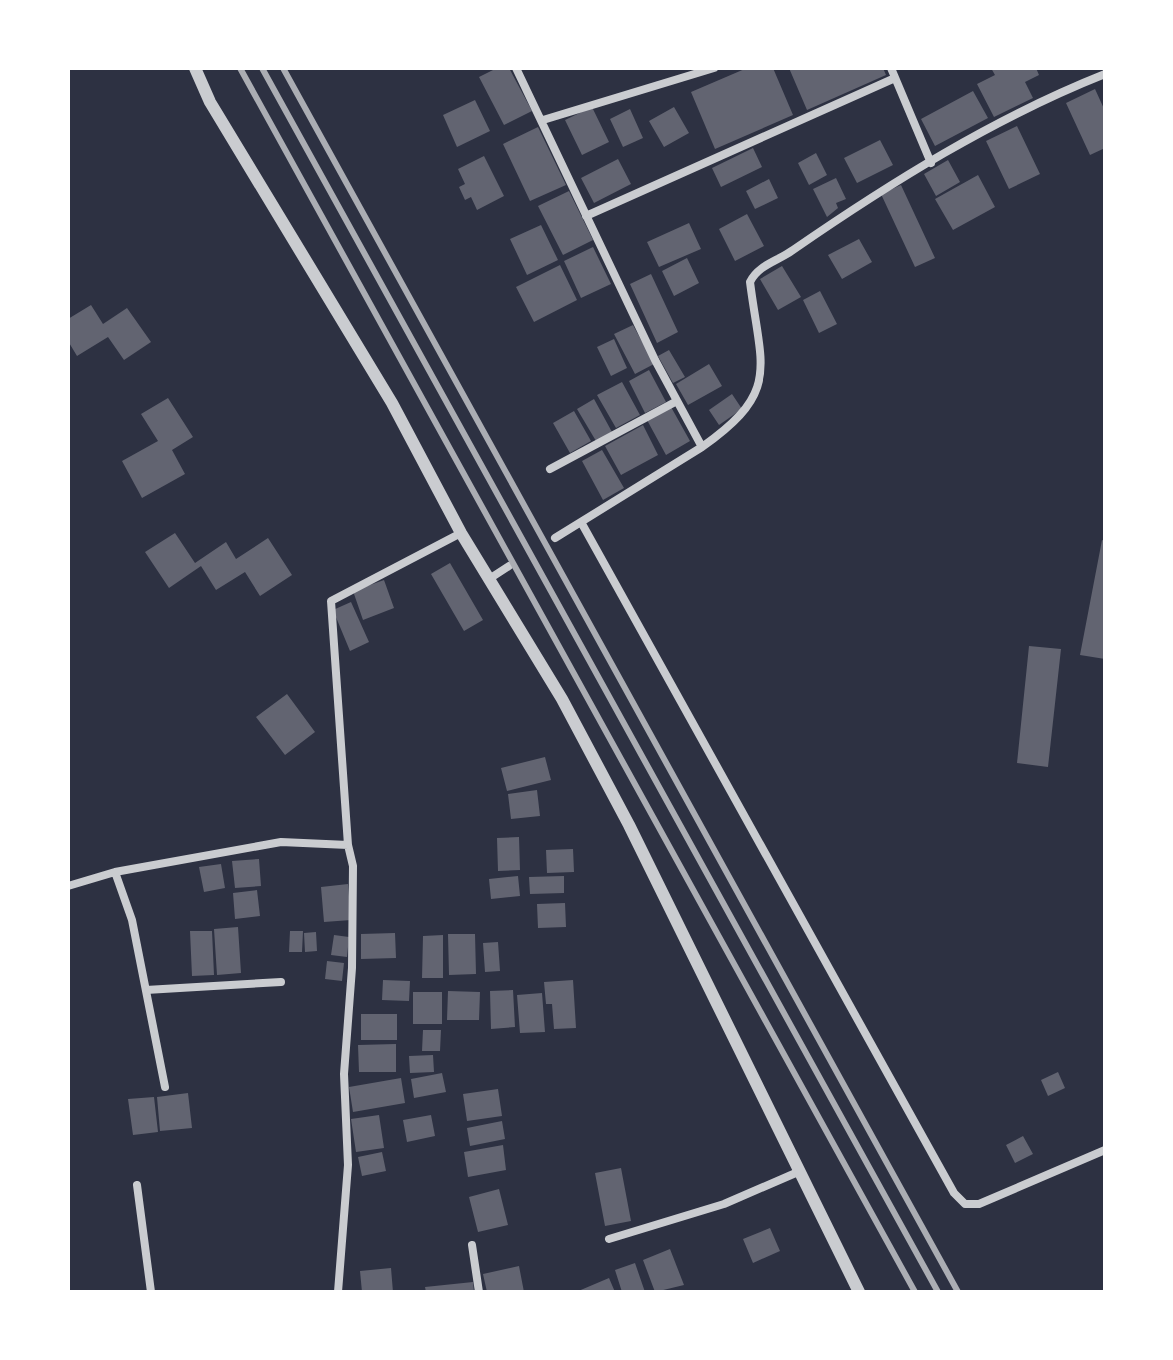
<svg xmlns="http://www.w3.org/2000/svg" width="1173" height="1360" viewBox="0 0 1173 1360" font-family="Figtree,sans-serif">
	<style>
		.building { fill: #626471 }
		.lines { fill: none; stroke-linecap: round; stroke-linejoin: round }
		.minor { stroke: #caccd0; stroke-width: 8 }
		.tertiary { stroke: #caccd0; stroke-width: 12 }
		.rail { stroke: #abadb3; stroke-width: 6 }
	</style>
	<rect width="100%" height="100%" fill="#2d3142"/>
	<path class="building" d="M497 68H509L532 111 504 125 479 77Z
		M747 68H773L793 115 715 149 691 92Z
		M789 68H883L886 75 807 110Z
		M991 68H1036L1039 75 1025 82 1033 98 994 117 977 84 995 75Z
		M1095 89 1105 111V148L1090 155 1066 103Z
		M973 91 988 118 935 146 921 119Z
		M475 100 490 131 457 147 443 115Z
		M592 107 609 142 582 155 565 120Z
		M674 107 689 133 664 147 649 121Z
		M630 109 643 138 623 147 610 119Z
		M1017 126 1040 174 1009 189 986 141Z
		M538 127 566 185 530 201 503 144Z
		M880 140 893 165 857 183 844 158Z
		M753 148 762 167 721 187 712 168Z
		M816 153 827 175 809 185 798 163Z
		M484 156 504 196 477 210 471 197 465 200 459 187 465 184 458 169Z
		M618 159 631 184 594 203 581 178Z
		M948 160 960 182 936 196 924 174Z
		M978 175 995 207 953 230 935 199Z
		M836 178 846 199 836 203 838 208 827 217 813 189Z
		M769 179 778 198 755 209 746 191Z
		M901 185 935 258 915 267 881 194Z
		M569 191 593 240 563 255 538 206Z
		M747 214 764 246 735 261 719 229Z
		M689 223 701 249 659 267 647 242Z
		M541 225 558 260 527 275 510 239Z
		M859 239 872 262 842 279 828 255Z
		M593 247 611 284 581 298 564 261Z
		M687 258 699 283 674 296 662 271Z
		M560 265 577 300 534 322 516 287Z
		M782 266 801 297 778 310 760 279Z
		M651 274 678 332 657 343 630 284Z
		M820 291 837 324 819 333 803 300Z
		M91 305 103 324 127 308 151 342 124 360 108 337 77 356 68 341V319Z
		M633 325 654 364 635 374 614 334Z
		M614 339 627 368 611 376 597 347Z
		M669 350 685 377 673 383 658 356Z
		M709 364 722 386 688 405 676 384Z
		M649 370 666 402 645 413 629 381Z
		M622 382 640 415 616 428 597 395Z
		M732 394 742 409 719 425 709 410Z
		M168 398 193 437 172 450 185 474 142 498 122 461 158 441 141 414Z
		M594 399 612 432 596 441 577 409Z
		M671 407 690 441 666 455 647 420Z
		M574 411 591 441 570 453 553 423Z
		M643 425 658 455 621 475 605 446Z
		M602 450 624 488 603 500 582 461Z
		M175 533 195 563 226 542 236 559 268 538 292 575 260 596 245 572 216 590 201 566 169 588 145 552Z
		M1102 540 1105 541V659L1080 655Z
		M450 563 483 620 464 631 431 574Z
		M384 580 394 608 363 620 353 591Z
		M351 602 369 642 350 651 333 610Z
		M1029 646 1061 649 1048 767 1017 763Z
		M287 694 315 732 285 755 256 717Z
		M545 757 551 780 507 791 501 768Z
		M537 790 540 816 511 819 508 794Z
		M519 837 520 870 498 871 497 838Z
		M573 849 574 872 547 873 546 850Z
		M259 859 261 886 235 888 232 861Z
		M221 864 225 888 204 892 199 867Z
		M518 876 520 896 491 899 489 879Z
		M564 876V893L530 894 529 877Z
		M348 884 351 920 324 922 321 887Z
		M257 890 260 916 235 919 233 893Z
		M565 903 566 927 538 928 537 904Z
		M238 927 241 973 217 975 214 929Z
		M190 931H212L214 975 192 976Z
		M290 931H303L302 952H289Z
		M316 932 317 951 305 952 304 933Z
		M395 933 396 958 361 959V934Z
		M448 934H475L476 974 449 975Z
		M334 935 349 937 347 957 331 955Z
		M443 935V978H422L423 936Z
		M498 942 500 971 485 972 483 943Z
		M327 961 344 963 342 981 325 979Z
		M383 980 410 981 409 1001 382 1000Z
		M573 980 576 1028 554 1029 552 1004H546L544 982Z
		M513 990 515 1027 491 1029 490 991Z
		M448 991 480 992 479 1020H447Z
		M413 992H442V1024H413Z
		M542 993 545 1032 520 1033 517 995Z
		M361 1014H397V1040H361Z
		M423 1030H441L440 1051H422Z
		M396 1044V1072H359L358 1045Z
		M433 1055 434 1072 410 1073 409 1056Z
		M1058 1072 1065 1088 1048 1096 1041 1080Z
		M442 1073 446 1092 414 1098 411 1079Z
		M401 1078 405 1103 353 1112 349 1087Z
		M498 1089 502 1116 467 1121 463 1094Z
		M188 1093 192 1128 160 1131 157 1097Z
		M154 1097 158 1132 133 1135 128 1099Z
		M379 1115 384 1148 356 1152 351 1119Z
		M431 1115 435 1136 407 1142 403 1120Z
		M502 1121 505 1139 470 1146 467 1128Z
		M1023 1136 1033 1154 1015 1163 1006 1145Z
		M503 1145 506 1170 468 1177 464 1152Z
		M382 1152 386 1171 362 1176 358 1157Z
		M621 1168 631 1221 605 1226 595 1173Z
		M499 1189 508 1225 478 1232 469 1197Z
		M770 1228 780 1251 753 1263 743 1239Z
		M670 1249 684 1285 655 1292 643 1260Z
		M635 1263 645 1292H622L615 1270Z
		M519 1266 524 1292H487L483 1274Z
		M391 1268 393 1292H362L360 1271Z
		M609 1278 615 1292H576Z
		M473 1282 474 1292H426L425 1287Z"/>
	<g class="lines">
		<path class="minor" d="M516 68 655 360 702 447 555 538
			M891 68 931 163
			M543 120 714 68
			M586 216 895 78
			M702 447C781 391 761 369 750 282 758 265 778 261 793 250 890 183 994 118 1105 74
			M550 469 677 401
			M581 522 954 1193 965 1204H979L1105 1150
			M489 579 509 566
			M348 845 331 601 461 533
			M115 872 132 920 165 1087
			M68 886 115 872 281 842 348 845 353 866 352 968 344 1074 348 1165 338 1292
			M146 990 281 982
			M137 1185 151 1292
			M609 1239 724 1204 798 1172
			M472 1245 479 1292"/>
		<path class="tertiary" d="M195 68 210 102 392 403 461 533 562 699 629 825 859 1292"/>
		<path class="rail" d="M240 68 915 1292
			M262 68 938 1292
			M283 68 958 1292"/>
	</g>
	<rect width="1173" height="1360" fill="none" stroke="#ffffff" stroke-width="140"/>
</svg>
